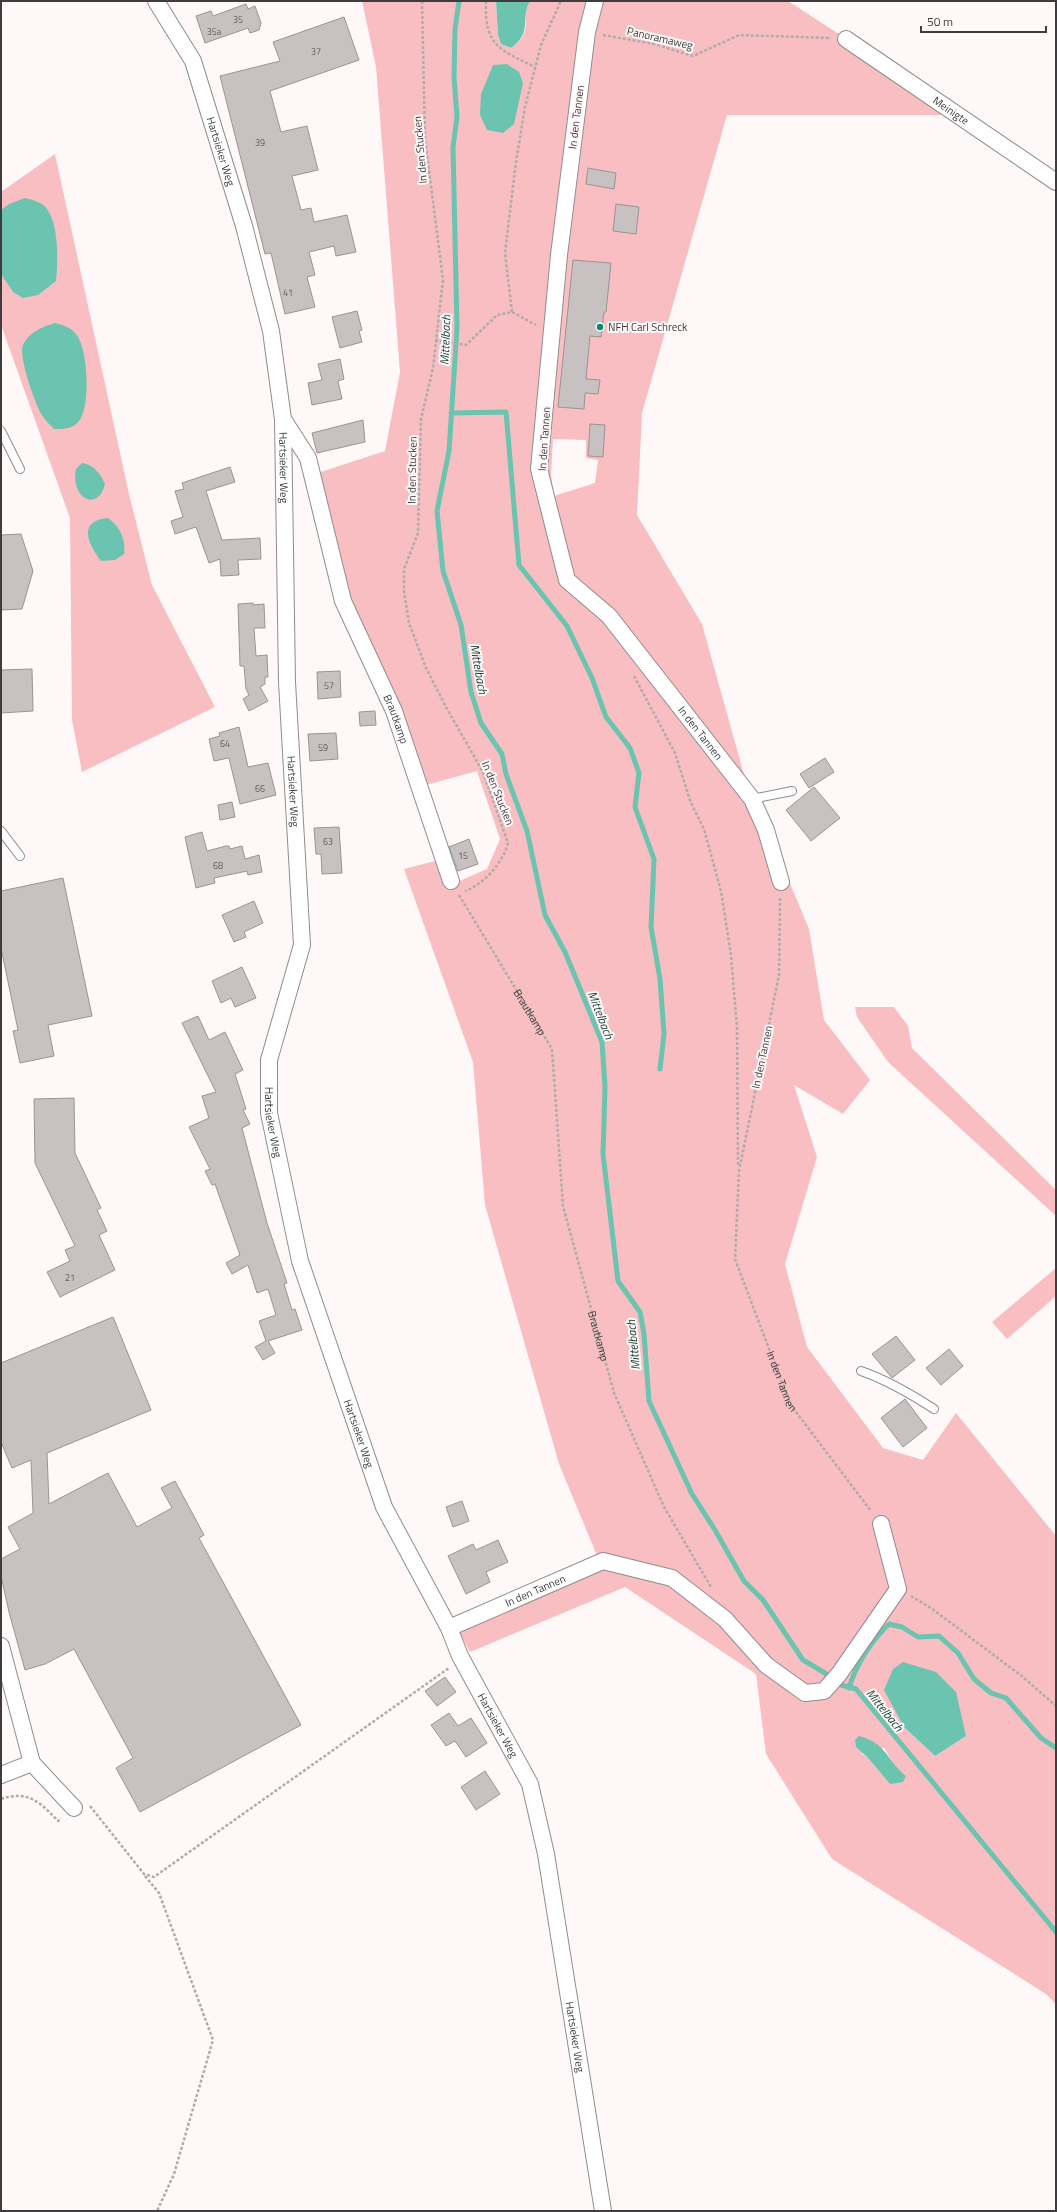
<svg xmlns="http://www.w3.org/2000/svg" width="1057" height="2212" viewBox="0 0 1057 2212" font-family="'Titillium Web',sans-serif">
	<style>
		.green { fill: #f8bec1; fill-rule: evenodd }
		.water { fill: #6bc4af }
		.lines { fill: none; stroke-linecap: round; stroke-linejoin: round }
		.stream { stroke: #6bc4af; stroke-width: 5 }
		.building { fill: #c8c1c2; stroke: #9a9494 }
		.service-casing { stroke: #928c8d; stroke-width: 10 }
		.minor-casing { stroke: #928c8d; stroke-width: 18 }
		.path { stroke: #b1acac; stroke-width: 2.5; stroke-dasharray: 3 2; stroke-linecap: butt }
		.service { stroke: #fff; stroke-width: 8 }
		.minor { stroke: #fff; stroke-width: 16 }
		.poi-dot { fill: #008e78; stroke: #fef8f8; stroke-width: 1.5 }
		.labels { text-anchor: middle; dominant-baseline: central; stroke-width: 4; stroke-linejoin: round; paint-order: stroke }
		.number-label { font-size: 9px; fill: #605d5e }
		.street-label { font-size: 11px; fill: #3e3c3c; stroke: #fef8f8 }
		.poi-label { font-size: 11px; fill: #3e3c3c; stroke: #fef8f8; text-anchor: start }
		.water-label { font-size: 12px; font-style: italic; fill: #113a31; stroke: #fef8f8 }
	</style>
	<rect width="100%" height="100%" fill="#fef8f8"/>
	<path class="green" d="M362 1H496L498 35 501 44 511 48C535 32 520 18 530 1H788L964 115H727L642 413 637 515 702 624 743 771 809 929 824 1020 870 1080 843 1114 794 1085 817 1157 785 1264 807 1347 883 1448 923 1460 956 1413 1056 1536V2004L1046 1994 832 1859 766 1754 756 1674 625 1587 470 1652 457 1629 598 1558 559 1464 485 1205 473 1062 404 869 439 860 448 886 487 869 500 839 477 771 426 785 347 597 315 474 385 451 400 372 376 67ZM553 439 586 440V458L598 460 595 483 554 496 551 475ZM898 1713 960 1716 966 1736 935 1756 904 1727ZM884 1748 897 1769 906 1776 890 1784 868 1758 861 1753Z
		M55 154 129 494 152 585 215 707 82 772 72 720 70 518 1 325V192Z
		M855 1007H894L908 1026 912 1048 1056 1190V1216L888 1062 857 1017Z
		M1056 1268V1296L1007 1339 992 1322Z"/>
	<path class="water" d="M496 1H530C520 18 533 33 511 48L501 44 498 35Z
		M507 64 519 72 523 83 514 124 503 133 487 130 480 115 481 94 493 65Z
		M25 198C33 200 42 202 47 209 59 225 58 263 56 281L38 295 23 298 13 292 1 274V210L9 204Z
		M55 323C63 325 70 327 76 334 88 348 91 406 79 421 73 429 64 429 54 429 50 425 45 420 42 415 35 404 18 356 23 345 29 332 42 327 55 323Z
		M82 463C94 465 100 473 105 484 98 513 70 498 76 469Z
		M108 518C120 527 126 539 124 554L115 560 101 561C89 545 76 521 108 518Z
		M903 1662 936 1672 956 1692 966 1736 935 1756 904 1727 884 1690 893 1669Z
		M859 1736C888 1744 886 1760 906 1776L903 1782 890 1784 868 1758 856 1747 855 1740Z"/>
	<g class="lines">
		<path class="stream" d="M459 1 455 29 454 77 457 117 453 147 457 328 449 451 437 511 443 571 461 625 471 692 481 723 502 754 506 774 527 831 545 915 565 952 602 1042 605 1087 603 1154 618 1281 640 1312 644 1334 649 1401 692 1494 715 1530 744 1581 763 1600 803 1660 825 1673 834 1683 856 1689 1056 1932
			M451 413 506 412 519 565 567 626 592 678 606 717 630 748 639 773 635 807 654 859 651 927 660 979 664 1034 660 1069
			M849 1688C856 1665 871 1641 889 1624L902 1627 918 1637 939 1636 958 1653 974 1679 991 1693 1006 1698 1041 1738 1056 1748"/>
	</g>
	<path class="building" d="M246 4 248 9 255 6 261 23 259 30 250 33 248 28 205 43 196 16 211 11 213 16Z
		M344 17 359 60 270 91 281 132 307 126 318 170 292 176 301 210 311 208 314 222 347 215 356 252 336 256 334 246 309 252 315 275 307 277 315 307 285 314 271 253 265 254 220 76 280 61 273 42Z
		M588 168 616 173 614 189 586 184Z
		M616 204 639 207 636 234 613 231Z
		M573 260 611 263 606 312H604L601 337 590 336 586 379 600 380 598 394 585 393 584 409 558 407Z
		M357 311 362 330 359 331 362 342 340 348 332 317Z
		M340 359 344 379 338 381 342 399 312 405 308 383 322 380 318 364Z
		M363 420 365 442 317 453 312 433Z
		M590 424 605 425 603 457 588 456Z
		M230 467 235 482 206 491 218 528 222 540 260 538 261 559 238 560 239 575 221 576 220 559 209 563 196 527 175 534 171 521 183 517 175 491 184 489 182 483Z
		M21 534 33 571 22 609 1 610V535Z
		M253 603V605L264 604 265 628H254L256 656 267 655 268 677H265V684L260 687 268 701 249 711 243 699 249 695 246 689 244 666H240L238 604Z
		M32 669 33 711 1 713V670Z
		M340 671 341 697 318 699 317 672Z
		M375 711 376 725 360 726 359 712Z
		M239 727 248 767 268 763 276 795 240 804 229 758 214 761 209 739 220 736 219 733Z
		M336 733 338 759 310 761 308 734Z
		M825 758 834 772 809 788 800 774Z
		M814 787 840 818 811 841 786 810Z
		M232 802 235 817 220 820 218 805Z
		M339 827 342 873 322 874 321 854H316L314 828Z
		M202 832 207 851 226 846H229L230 849 242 846 245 859 259 855 262 872 248 875 247 871 214 878 215 883 196 888 185 837Z
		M469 839 478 864 458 871 449 847Z
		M63 878 92 1016 48 1025 54 1056 20 1063 13 1031 18 1030 1 948V891Z
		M254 901 263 923 244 932 246 937 234 942 222 915Z
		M242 967 256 998 235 1007 231 998 221 1003 212 981Z
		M198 1016 209 1040 225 1032 243 1070 235 1074 246 1109 243 1110 250 1124 242 1128 267 1223 287 1283 284 1284 292 1310 295 1309 302 1330 268 1341 275 1353 263 1360 255 1347 266 1341 259 1321 276 1315 268 1289 257 1293 248 1265 232 1274 226 1263 240 1255 215 1184 212 1185 205 1171 210 1169 189 1127 209 1118 202 1096 216 1092 182 1023Z
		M74 1098 75 1153 101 1208 97 1210 107 1231 99 1235 115 1270 60 1297 47 1272 70 1261 65 1250 75 1246 35 1163 34 1099Z
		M113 1317 151 1410 47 1453 49 1504 108 1473 137 1527 172 1508 161 1488 175 1481 204 1535 199 1538 301 1725 140 1812 116 1768 133 1758 74 1649 45 1664 25 1670 9 1612 1 1576V1559L20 1549 8 1527 33 1513 31 1460 12 1468 1 1442V1363Z
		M896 1336 915 1360 892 1378 872 1354Z
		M949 1349 963 1366 941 1385 926 1368Z
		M905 1399 927 1428 903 1447 881 1418Z
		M462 1501 469 1521 453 1527 446 1507Z
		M498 1540 508 1562 486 1572 490 1582 466 1594 448 1556 473 1544 476 1550Z
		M445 1677 456 1692 437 1706 425 1691Z
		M449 1713 458 1726 471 1718 487 1743 466 1757 455 1741 446 1746 431 1725Z
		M485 1771 500 1794 476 1810 461 1787Z"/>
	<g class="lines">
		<defs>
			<path id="service" d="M1 431 20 469
				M752 799 792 791
				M1 831 20 856
				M861 1371C887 1380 911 1394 934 1409"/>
			<g id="minor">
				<path id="s3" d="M156 1 193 61 244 226 271 331 283 419 287 682 302 945 269 1060V1113L300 1261 384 1507 449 1628 460 1656 530 1784 546 1854 603 2211"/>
				<path id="s4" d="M595 1 587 32 559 255 539 469 567 580 609 616 752 799 766 830 781 882"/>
				<path id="s5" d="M846 39 1056 182"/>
				<path id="s6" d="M283 419 308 458 343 601 394 711 451 881"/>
				<path id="s7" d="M449 1628 603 1561 672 1578 725 1619 766 1665 805 1693 824 1691 839 1674 898 1589 881 1524"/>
				<path d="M1 1646 32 1763 74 1808"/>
				<path d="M1 1775 32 1763"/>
			</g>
		</defs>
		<use href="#service" class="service-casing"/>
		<use href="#minor" class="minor-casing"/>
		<g class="path">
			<path d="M422 1 425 139 443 280 433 368 421 419 418 533 404 569V591L409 623 426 668 447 709 483 772 508 843C503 863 484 884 465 891"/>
			<path d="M486 1C484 46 500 50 535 67"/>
			<path d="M603 35 654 44 693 56 739 35 831 38"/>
			<path d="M512 312 505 253 516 162 525 107 541 45 561 1"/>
			<path d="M435 340 466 345 497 315 512 312 536 325"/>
			<path d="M634 676 675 753 691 803 704 829 721 891 731 955 737 1028 738 1166"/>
			<path id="s1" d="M459 895 552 1049 563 1206 614 1393 664 1507 711 1587"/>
			<path id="s2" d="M780 898 779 975 739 1171 735 1259 790 1404 871 1511"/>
			<path d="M911 1596 931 1608 1023 1677 1056 1706"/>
			<path d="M1 1799C28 1790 40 1802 58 1821L61 1818"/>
			<path d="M90 1806 144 1874 154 1877 449 1668"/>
			<path d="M145 1876 159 1893 213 2040 174 2174 157 2211"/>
		</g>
		<use href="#service" class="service"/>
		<use href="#minor" class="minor"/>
	</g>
	<circle class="poi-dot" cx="600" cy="327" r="4"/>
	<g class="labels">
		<g class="number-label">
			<text x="238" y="19">35</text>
			<text x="214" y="31">35a</text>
			<text x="316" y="51">37</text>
			<text x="260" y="142">39</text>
			<text x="288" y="292">41</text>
			<text x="329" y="685">57</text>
			<text x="225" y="743">64</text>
			<text x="323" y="747">59</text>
			<text x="260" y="788">66</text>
			<text x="328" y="841">63</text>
			<text x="463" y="855">15</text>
			<text x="218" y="865">68</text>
			<text x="70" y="1277">21</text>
		</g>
		<g class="street-label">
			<text transform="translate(660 38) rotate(13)">Panoramaweg</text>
			<text stroke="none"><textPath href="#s5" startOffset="127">Meinigte</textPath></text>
			<text transform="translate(576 117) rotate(-83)">In den Tannen</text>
			<text transform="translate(420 150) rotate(-95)">In den Stucken</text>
			<text stroke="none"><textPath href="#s3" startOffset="165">Hartsieker Weg</textPath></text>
			<text transform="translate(544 439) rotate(-86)">In den Tannen</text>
			<text stroke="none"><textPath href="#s3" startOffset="489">Hartsieker Weg</textPath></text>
			<text transform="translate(412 470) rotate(-89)">In den Stucken</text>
			<text stroke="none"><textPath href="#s6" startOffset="323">Brautkamp</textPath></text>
			<text stroke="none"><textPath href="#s4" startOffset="790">In den Tannen</textPath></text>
			<text stroke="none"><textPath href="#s3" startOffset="813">Hartsieker Weg</textPath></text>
			<text transform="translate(498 793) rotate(68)">In den Stucken</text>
			<text stroke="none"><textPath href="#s1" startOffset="137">Brautkamp</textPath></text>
			<text transform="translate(762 1057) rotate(-78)">In den Tannen</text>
			<text stroke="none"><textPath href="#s3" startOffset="1149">Hartsieker Weg</textPath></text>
			<text stroke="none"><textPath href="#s1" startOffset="472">Brautkamp</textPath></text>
			<text stroke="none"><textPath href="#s2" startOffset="496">In den Tannen</textPath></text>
			<text stroke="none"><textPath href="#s3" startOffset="1473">Hartsieker Weg</textPath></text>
			<text stroke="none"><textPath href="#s7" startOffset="94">In den Tannen</textPath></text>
			<text stroke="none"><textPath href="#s3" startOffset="1797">Hartsieker Weg</textPath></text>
			<text stroke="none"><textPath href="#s3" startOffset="2121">Hartsieker Weg</textPath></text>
		</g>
		<g class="poi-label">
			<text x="608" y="327">NFH Carl Schreck</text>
		</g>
		<g class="water-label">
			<text transform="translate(445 340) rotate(-88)">Mittelbach</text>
			<text transform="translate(479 669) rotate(80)">Mittelbach</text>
			<text transform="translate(601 1015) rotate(69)">Mittelbach</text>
			<text transform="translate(633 1345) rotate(-96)">Mittelbach</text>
			<text transform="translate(885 1710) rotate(51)">Mittelbach</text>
		</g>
	</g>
	<rect width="1057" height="2212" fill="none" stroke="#3e3c3c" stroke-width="4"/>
	<path d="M921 26v6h125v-6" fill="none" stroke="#3e3c3c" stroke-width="2"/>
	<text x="927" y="26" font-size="12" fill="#3e3c3c" stroke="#fef8f8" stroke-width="3" paint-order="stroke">50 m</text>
</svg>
